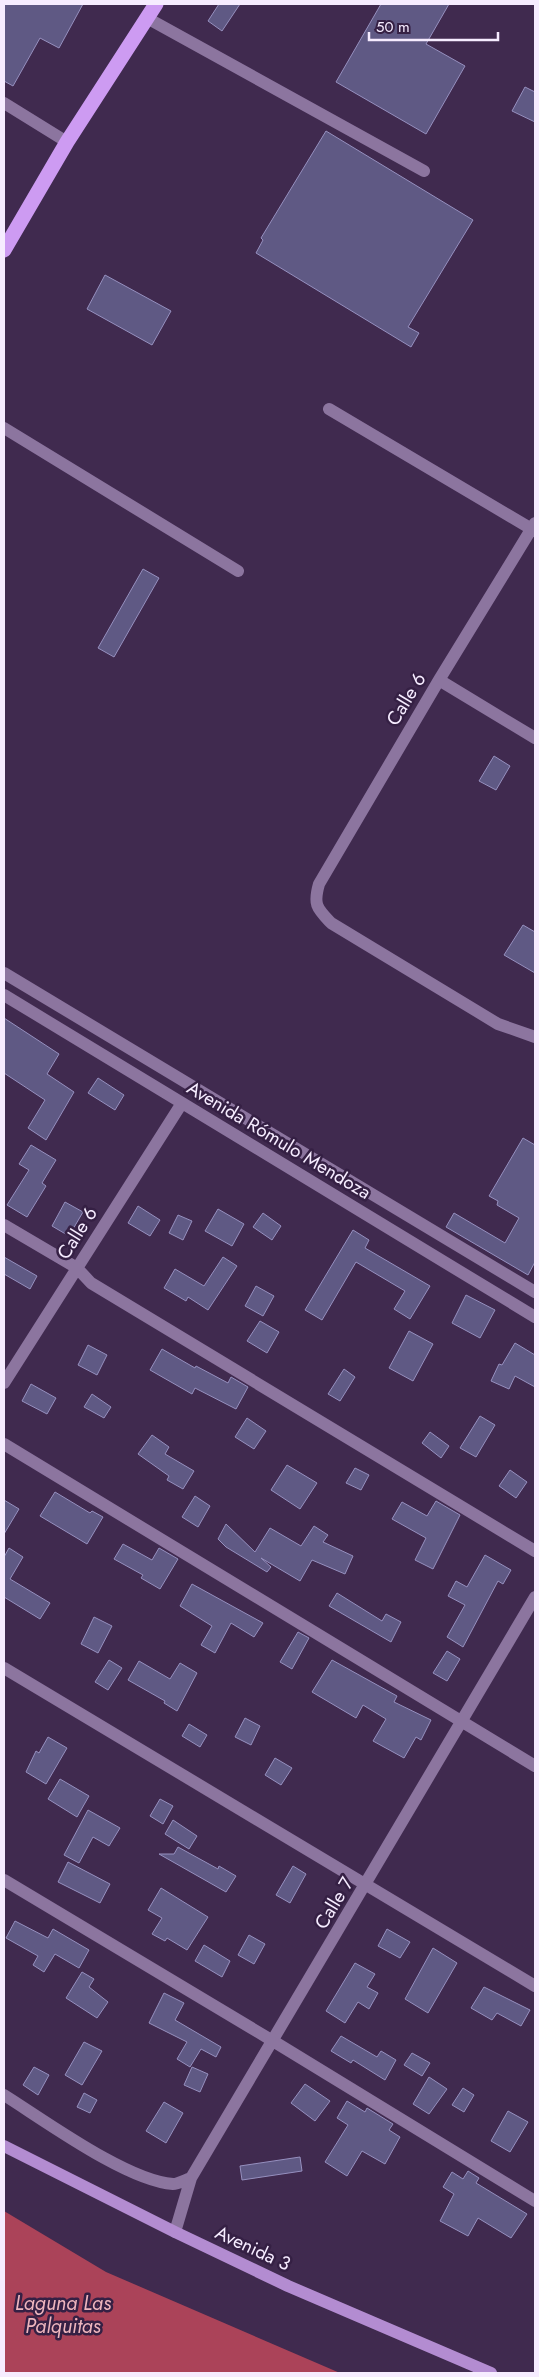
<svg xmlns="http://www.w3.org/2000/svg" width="539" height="2377" viewBox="0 0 539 2377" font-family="Jost,sans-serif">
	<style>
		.water { fill: #ab4359 }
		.building { fill: #5f5984; stroke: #9690bf }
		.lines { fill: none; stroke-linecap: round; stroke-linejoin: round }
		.minor { stroke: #8c759f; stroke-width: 12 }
		.major { stroke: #b38cd1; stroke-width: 12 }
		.highway { stroke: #cd9bf2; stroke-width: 15 }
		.labels { text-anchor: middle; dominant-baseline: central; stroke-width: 5; stroke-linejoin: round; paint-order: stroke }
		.street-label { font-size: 19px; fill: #f6ecff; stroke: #352044 }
		.water-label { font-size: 20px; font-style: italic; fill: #efb6be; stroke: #352044 }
	</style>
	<rect width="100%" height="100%" fill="#402a4f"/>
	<path class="water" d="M4 2211 106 2272 340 2373H4Z"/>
	<path class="building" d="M4 4H83L59 48 40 38 13 86 4 81Z
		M219 4H240L222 31 208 21Z
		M381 4H449L426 44 465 66 426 134 336 82Z
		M525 87 535 92V122L512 111Z
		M326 131 473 220 408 327 419 333 411 347 256 253 263 240 261 238Z
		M105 275 171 311 152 345 87 309Z
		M143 569 159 578 114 657 98 648Z
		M494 756 510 766 496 790 479 781Z
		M523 925 535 932V973L504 955Z
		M4 1018 59 1054 47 1074 74 1092 46 1140 28 1128 45 1100 4 1073Z
		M98 1078 124 1095 115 1110 88 1093Z
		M523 1138 535 1145V1262L528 1275 446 1227 454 1213 505 1243 519 1218 497 1205 498 1201 489 1196Z
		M31 1145 56 1160 42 1183 46 1186 27 1217 7 1205 29 1170 19 1164Z
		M65 1202 83 1212 69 1236 52 1226Z
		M138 1206 160 1220 150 1236 128 1223Z
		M218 1209 244 1224 232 1246 205 1231Z
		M263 1213 281 1226 272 1240 253 1227Z
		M178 1215 192 1221 183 1240 169 1233Z
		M353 1230 369 1240 365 1248 430 1286 410 1319 394 1309 405 1291 356 1262 322 1320 305 1310Z
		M4 1257 37 1276 30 1289 4 1274Z
		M223 1257 237 1266 208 1310 188 1297 186 1301 164 1288 175 1269 204 1286Z
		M256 1286 274 1296 263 1316 245 1306Z
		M466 1295 495 1310 480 1338 452 1323Z
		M260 1321 279 1332 267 1353 247 1341Z
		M409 1331 433 1344 413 1381 389 1368Z
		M515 1343 535 1355V1387L515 1376 509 1389 491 1381 499 1364 502 1365Z
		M88 1345 107 1355 97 1375 78 1365Z
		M162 1349 195 1368 196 1366 228 1383 231 1377 248 1387 236 1409 195 1388 192 1394 150 1370Z
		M344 1369 355 1377 340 1401 328 1394Z
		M31 1384 56 1398 47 1414 22 1401Z
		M92 1394 111 1407 104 1418 84 1407Z
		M480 1416 495 1425 476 1457 460 1448Z
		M247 1418 266 1431 254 1449 235 1437Z
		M430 1432 449 1446 441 1458 422 1443Z
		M152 1435 169 1447 165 1454 194 1471 183 1489 167 1480 169 1476 138 1454Z
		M287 1465 317 1483 300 1509 271 1490Z
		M355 1468 369 1475 361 1490 346 1483Z
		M510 1470 527 1482 516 1498 499 1486Z
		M55 1492 90 1513 92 1511 103 1517 87 1544 40 1516Z
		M195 1496 210 1506 198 1527 182 1517Z
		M4 1500 19 1509 4 1534Z
		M436 1501 460 1515 433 1569 415 1560 426 1538 392 1519 402 1502 427 1516Z
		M226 1524 255 1552 270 1528 301 1546 314 1526 328 1535 323 1542 353 1556 345 1574 312 1560 300 1581 261 1558 271 1567 267 1572 226 1547 218 1539Z
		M123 1544 152 1560 159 1548 178 1559 160 1589 141 1578 143 1575 114 1559Z
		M9 1548 23 1557 10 1579 50 1603 40 1619 4 1597V1557Z
		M485 1555 511 1570 503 1584 498 1581 463 1647 447 1637 465 1605 448 1596 456 1581 467 1587Z
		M192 1584 263 1623 254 1637 231 1623 215 1653 201 1645 212 1626 180 1606Z
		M337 1593 382 1621 386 1614 401 1622 391 1642 329 1606Z
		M94 1617 112 1626 98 1653 81 1644Z
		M298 1632 309 1638 292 1669 280 1662Z
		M447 1651 460 1659 447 1681 433 1673Z
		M109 1660 122 1668 108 1690 95 1682Z
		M332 1660 397 1696 394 1702 431 1720 421 1740 416 1737 404 1758 373 1741 386 1719 363 1705 356 1718 312 1692Z
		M139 1661 170 1679 180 1663 197 1673 177 1711 164 1703 165 1701 128 1680Z
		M245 1718 260 1726 251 1745 235 1737Z
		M189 1724 207 1735 200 1747 182 1736Z
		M48 1737 67 1748 46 1784 26 1772 36 1751 39 1753Z
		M275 1758 292 1768 281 1785 265 1775Z
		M60 1779 89 1796 77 1817 48 1799Z
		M160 1799 173 1806 163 1824 150 1816Z
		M88 1810 120 1828 109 1846 93 1837 79 1863 64 1855Z
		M173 1820 197 1836 189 1849 165 1834Z
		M178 1847 218 1869 219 1866 236 1876 226 1892 159 1854H174Z
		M68 1862 110 1884 100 1903 58 1882Z
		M293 1866 306 1874 290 1903 276 1895Z
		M161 1888 208 1917 187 1950 167 1938 165 1941 152 1934 162 1918 148 1910Z
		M15 1921 48 1938 53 1929 89 1950 79 1968 55 1954 44 1972 33 1965 38 1956 6 1938Z
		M387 1929 410 1942 400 1958 378 1946Z
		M249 1935 265 1944 254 1964 238 1955Z
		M204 1945 230 1961 222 1977 195 1961Z
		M433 1948 457 1963 428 2013 405 1999Z
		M355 1963 375 1974 367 1987 378 1993 369 2009 358 2002 345 2023 326 2011Z
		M82 1972 94 1979 89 1987 108 2002 97 2018 66 1998Z
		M484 1987 530 2010 521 2026 497 2013 492 2020 471 2008Z
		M164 1993 184 2003 175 2020 221 2047 216 2057 201 2049 190 2067 177 2059 187 2042 149 2023Z
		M341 2036 377 2057 381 2051 396 2060 385 2080 353 2060 351 2063 331 2051Z
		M84 2042 102 2051 82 2085 65 2075Z
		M412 2053 430 2063 422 2076 404 2065Z
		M34 2067 49 2075 38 2095 23 2085Z
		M192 2067 208 2074 200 2092 184 2085Z
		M429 2077 447 2089 429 2114 413 2104Z
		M305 2084 330 2101 315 2121 291 2103Z
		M463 2088 474 2095 464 2112 452 2105Z
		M84 2093 97 2100 90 2113 77 2107Z
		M347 2101 365 2112 367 2108 393 2124 389 2130 400 2137 385 2164 362 2151 347 2176 325 2162 348 2125 337 2118Z
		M164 2102 183 2113 166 2143 146 2131Z
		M508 2111 528 2122 510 2152 491 2141Z
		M300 2157 302 2171 242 2180 240 2166Z
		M468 2171 479 2178 476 2183 527 2214 511 2238 478 2218 468 2236 440 2221 454 2194 443 2187 452 2172 463 2179Z"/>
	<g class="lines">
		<path class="minor" d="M147 18 424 171
			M4 103 67 142
			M329 409 535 531
			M4 428 238 571
			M535 523 439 680 319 884C313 905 317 908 331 923L498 1024 535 1037
			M439 680 535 738
			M4 973 535 1292
			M4 995 535 1317
			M4 1225 77 1268 91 1283 535 1551
			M4 1383 182 1103
			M4 1444 535 1766
			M4 1668 535 1986
			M4 1880 273 2041 535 2201
			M4 2095C44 2120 127 2181 173 2184 178 2184 185 2180 191 2178
			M175 2232 191 2178 535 1597"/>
		<path class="major" d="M4 2146 175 2232 288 2286 491 2373"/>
		<path class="highway" d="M4 250 67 142 156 4"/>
	</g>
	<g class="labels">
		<g class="street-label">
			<text transform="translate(406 699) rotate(-59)">Calle 6</text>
			<text transform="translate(279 1140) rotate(31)">Avenida Rómulo Mendoza</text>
			<text transform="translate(77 1233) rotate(-58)">Calle 6</text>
			<text transform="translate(334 1903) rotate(-59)">Calle 7</text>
			<text transform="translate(253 2248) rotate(25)">Avenida 3</text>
		</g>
		<g class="water-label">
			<text x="63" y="2303">Laguna Las<tspan x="63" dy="23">Palquitas</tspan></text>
		</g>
	</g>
	<rect width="539" height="2377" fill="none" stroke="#f6ecff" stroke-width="10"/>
	<path d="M369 32v8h129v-8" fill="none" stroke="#f6ecff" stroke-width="2.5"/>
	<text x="376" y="32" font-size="15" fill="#f6ecff" stroke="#352044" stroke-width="4" paint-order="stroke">50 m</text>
</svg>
